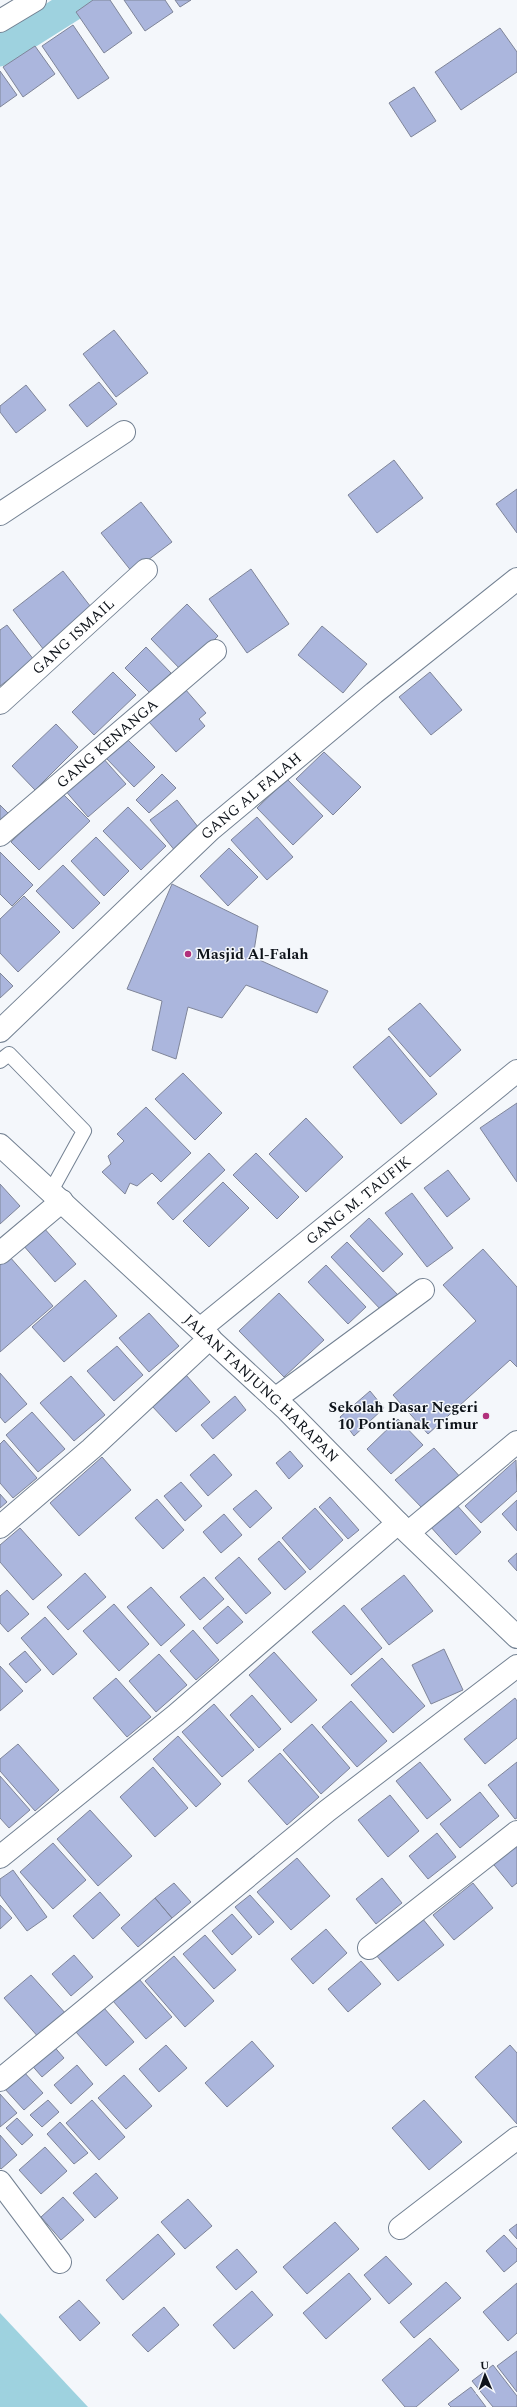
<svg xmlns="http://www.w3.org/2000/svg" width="517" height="2407" viewBox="0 0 517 2407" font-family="Spectral,serif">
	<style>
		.water { fill: #9ed2df }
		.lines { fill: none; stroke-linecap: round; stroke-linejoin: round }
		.canal { stroke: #9ed2df; stroke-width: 31 }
		.building { fill: #abb6dd; stroke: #7f8599 }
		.service-casing { stroke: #738192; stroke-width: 16 }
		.minor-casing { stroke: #738192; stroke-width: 24 }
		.service { stroke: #fff; stroke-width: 14 }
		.minor { stroke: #fff; stroke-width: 22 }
		.poi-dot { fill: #b1307c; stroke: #f4f7fb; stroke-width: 1.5 }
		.labels { text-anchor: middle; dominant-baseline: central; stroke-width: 3; stroke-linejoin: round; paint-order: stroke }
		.street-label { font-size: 15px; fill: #0e131a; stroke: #f4f7fb }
		.poi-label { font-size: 15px; font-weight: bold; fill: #0e131a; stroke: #f4f7fb; text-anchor: start }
	</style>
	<rect width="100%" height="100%" fill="#f4f7fb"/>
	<path class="water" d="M0 2313 88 2407H0Z"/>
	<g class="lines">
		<path class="canal" d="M0 51 81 0"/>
	</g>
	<path class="building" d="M93 0H110L132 33 104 53 76 12Z
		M124 0H165L173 12 145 31Z
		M175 0H191L180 7Z
		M73 25 109 78 78 99 42 46Z
		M500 28 517 52V72L461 110 435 72Z
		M35 46 55 74 23 97 3 67Z
		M0 71 17 95 0 107Z
		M414 87 436 121 411 137 389 103Z
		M114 330 148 373 116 397 83 354Z
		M99 382 117 404 87 427 69 405Z
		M26 385 46 410 16 433 0 412V406Z
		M394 460 423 498 377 533 348 495Z
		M517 489V533L496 504Z
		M141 502 172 542 132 572 101 533Z
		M251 569 289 624 247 653 209 599Z
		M63 571 94 611 44 650 13 610Z
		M187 604 218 636 183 672 151 639Z
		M7 625 34 660 0 686V630Z
		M322 626 367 664 343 693 298 655Z
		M146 647 171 673 150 693 125 668Z
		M113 672 136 695 94 735 72 712Z
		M430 672 462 710 431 735 399 697Z
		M185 689 206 713 199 719 205 726 176 752 149 722Z
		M56 724 78 747 35 790 12 766Z
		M127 739 155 767 134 787 106 758Z
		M324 752 361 787 333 815 296 779Z
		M102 757 126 784 88 817 64 789Z
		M162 774 176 788 149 813 136 800Z
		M287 779 323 816 293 845 257 808Z
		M62 793 90 821 39 870 11 842Z
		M177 800 202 832 176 852 150 820Z
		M0 805 14 819 0 833Z
		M128 807 166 846 141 870 103 831Z
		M257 817 293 857 267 880 231 840Z
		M96 837 129 871 104 896 71 861Z
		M229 848 258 877 228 906 200 876Z
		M0 852 33 885 12 906 0 894Z
		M63 865 100 903 73 929 36 891Z
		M172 884 258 926 253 957 328 991 317 1013 246 985 222 1018 188 1007 176 1059 152 1050 162 1001 127 989Z
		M24 896 60 932 18 972 0 953V919Z
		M0 973 13 986 0 998Z
		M420 1003 461 1050 430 1077 388 1029Z
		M389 1036 437 1094 401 1124 353 1067Z
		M183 1073 222 1113 195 1140 155 1099Z
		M517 1103V1182L480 1128Z
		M146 1107 191 1153 161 1182 152 1173 137 1186 130 1183 125 1194 102 1172 111 1164 108 1156 124 1141 117 1134Z
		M306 1118 343 1157 306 1192 269 1154Z
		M209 1153 225 1170 173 1220 157 1203Z
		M256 1153 299 1197 277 1219 233 1175Z
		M448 1170 470 1199 447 1217 424 1188Z
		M223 1182 249 1208 209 1247 183 1221Z
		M0 1184 20 1206 0 1224Z
		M412 1193 453 1248 427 1267 385 1213Z
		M369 1218 403 1254 383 1272 350 1236Z
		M43 1227 76 1264 55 1282 23 1245Z
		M347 1242 399 1296 382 1311 331 1257Z
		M483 1249 517 1287V1367L510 1360 428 1434 393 1395 476 1321 443 1285Z
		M9 1256 53 1306 0 1352V1264Z
		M326 1265 366 1307 348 1324 308 1282Z
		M85 1280 117 1316 64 1362 32 1327Z
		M279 1293 324 1340 284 1377 239 1331Z
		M149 1313 179 1346 149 1372 119 1338Z
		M117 1346 143 1375 114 1401 87 1371Z
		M0 1373 27 1404 5 1423 0 1417Z
		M186 1375 210 1402 176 1432 152 1406Z
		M71 1376 105 1415 74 1441 40 1403Z
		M370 1391 384 1408 354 1436 340 1417Z
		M235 1396 246 1410 213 1439 201 1425Z
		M32 1412 65 1449 38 1472 6 1435Z
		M398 1419 423 1445 391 1474 367 1449Z
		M4 1440 37 1478 13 1498 0 1483V1444Z
		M434 1448 462 1479 423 1509 395 1480Z
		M290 1451 303 1466 289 1479 276 1463Z
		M214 1454 232 1475 208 1496 190 1475Z
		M102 1457 131 1490 79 1536 50 1503Z
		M516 1460 517 1491 481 1523 465 1506Z
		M181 1482 202 1506 185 1521 164 1496Z
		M256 1490 272 1508 250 1528 233 1509Z
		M0 1494 7 1502 0 1508Z
		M330 1497 359 1530 348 1539 319 1507Z
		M157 1499 184 1530 163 1549 135 1518Z
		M517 1500V1531L502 1514Z
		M454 1502 481 1532 456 1555 429 1525Z
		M315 1508 343 1540 310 1570 282 1538Z
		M224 1514 242 1535 221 1553 203 1532Z
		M20 1528 62 1575 33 1600 0 1562V1545Z
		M279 1541 306 1572 285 1590 258 1559Z
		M517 1553V1571L508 1561Z
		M239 1557 271 1593 246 1614 215 1578Z
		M85 1573 106 1597 68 1630 47 1607Z
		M404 1575 433 1611 389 1645 361 1609Z
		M204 1577 224 1599 200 1620 180 1597Z
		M151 1587 185 1625 161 1646 127 1607Z
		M7 1590 29 1614 8 1632 0 1623V1596Z
		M114 1604 149 1644 119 1671 83 1631Z
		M344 1605 382 1648 351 1675 312 1632Z
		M228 1606 243 1622 217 1644 203 1628Z
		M45 1617 77 1654 53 1675 21 1638Z
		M193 1630 219 1660 196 1680 170 1651Z
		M444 1649 463 1690 431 1704 412 1665Z
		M25 1651 41 1670 26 1683 9 1664Z
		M274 1652 317 1700 291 1723 249 1675Z
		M159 1654 187 1685 156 1712 129 1681Z
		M382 1658 425 1706 393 1733 351 1685Z
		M0 1666 23 1691 0 1711Z
		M116 1678 151 1717 127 1737 93 1698Z
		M252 1695 281 1729 259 1748 230 1715Z
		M515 1698 517 1701V1738L485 1764 464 1739Z
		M351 1701 387 1741 357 1767 322 1727Z
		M214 1704 254 1750 222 1777 182 1732Z
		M312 1724 350 1768 321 1794 283 1750Z
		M178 1736 221 1784 196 1807 153 1759Z
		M18 1744 59 1790 35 1811 0 1771V1759Z
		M280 1753 319 1797 287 1825 248 1781Z
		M420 1762 451 1800 427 1819 396 1781Z
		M517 1762V1818L515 1819 488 1785Z
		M153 1767 188 1808 155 1837 120 1797Z
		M0 1776 30 1810 9 1828 0 1818Z
		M480 1792 499 1816 460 1848 440 1824Z
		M390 1795 419 1831 388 1857 358 1820Z
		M90 1810 132 1856 98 1886 57 1839Z
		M437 1833 456 1857 428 1879 409 1856Z
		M517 1839V1883L512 1887 490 1860Z
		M53 1843 86 1880 53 1909 20 1872Z
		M297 1858 330 1896 291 1930 257 1892Z
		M13 1870 47 1917 27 1931 0 1895V1879Z
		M382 1878 402 1903 376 1924 356 1899Z
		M174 1883 191 1902 172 1918 155 1898Z
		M473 1883 493 1908 454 1940 433 1915Z
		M100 1892 120 1915 93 1939 73 1916Z
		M250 1895 274 1922 259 1935 235 1907Z
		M155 1898 172 1918 138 1947 121 1928Z
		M0 1905 12 1918 0 1929Z
		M232 1914 252 1937 232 1955 212 1931Z
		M422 1918 444 1945 398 1981 376 1955Z
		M326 1929 347 1953 313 1984 291 1959Z
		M205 1935 236 1970 214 1989 183 1954Z
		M74 1955 93 1977 71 1996 52 1974Z
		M174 1956 214 2001 185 2027 145 1981Z
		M361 1961 381 1984 348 2012 328 1989Z
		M31 1975 67 2015 40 2039 4 1998Z
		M139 1979 172 2017 146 2039 113 2001Z
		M104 2008 134 2042 106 2066 76 2032Z
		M252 2041 274 2066 227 2107 205 2083Z
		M51 2043 64 2058 42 2077 29 2062Z
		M166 2045 187 2068 159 2092 139 2069Z
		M510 2045 517 2053V2124L475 2077Z
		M77 2065 93 2084 71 2104 54 2085Z
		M23 2071 43 2093 24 2110 4 2088Z
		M124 2075 152 2106 126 2129 98 2098Z
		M0 2094 17 2113 0 2127Z
		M48 2100 59 2112 42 2127 30 2115Z
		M92 2100 125 2137 99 2160 66 2123Z
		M424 2100 462 2142 429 2170 392 2128Z
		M17 2118 33 2135 22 2145 6 2128Z
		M60 2122 88 2153 74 2164 47 2134Z
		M0 2135 17 2155 1 2169 0 2168Z
		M45 2147 67 2171 41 2194 19 2170Z
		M96 2173 118 2198 95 2218 73 2193Z
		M63 2197 84 2220 61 2240 41 2217Z
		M188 2199 212 2226 185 2249 161 2222Z
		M335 2222 359 2249 307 2294 283 2267Z
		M517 2224V2239L509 2230Z
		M158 2234 175 2254 123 2300 106 2280Z
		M504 2235 517 2249V2261L504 2272 486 2251Z
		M237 2249 257 2272 236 2290 216 2267Z
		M386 2256 412 2284 389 2304 364 2275Z
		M349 2273 371 2299 326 2339 303 2313Z
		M446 2282 461 2298 414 2338 400 2322Z
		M517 2283V2333L508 2341 483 2312Z
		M252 2291 273 2315 234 2349 213 2325Z
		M79 2300 100 2323 80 2341 59 2317Z
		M164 2307 179 2325 148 2352 132 2335Z
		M430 2338 459 2370 416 2407H405L382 2380Z
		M517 2351V2392L497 2366Z
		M493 2365 517 2396V2407H493L472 2381Z
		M471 2387 486 2407H451L448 2404Z"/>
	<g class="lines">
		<defs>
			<path id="service" d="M0 1061 9 1054 84 1131 51 1191"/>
			<g id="minor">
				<path d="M0 21 35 0"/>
				<path d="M0 514 124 432"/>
				<path id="s1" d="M0 703 146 570"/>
				<path id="s2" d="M0 835 215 651"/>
				<path id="s3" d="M0 1031 210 830 374 693 517 579"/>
				<path id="s4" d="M0 1145 287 1410 398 1523 517 1637"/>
				<path d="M0 1253 62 1201"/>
				<path id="s5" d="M200 1329 517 1071"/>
				<path d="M275 1399 423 1290"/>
				<path d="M0 1527 91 1449 210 1338"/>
				<path d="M409 1532 517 1442"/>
				<path d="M0 1857 176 1715 398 1523"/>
				<path d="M369 1948 517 1832"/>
				<path d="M0 2080 327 1811 517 1666"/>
				<path d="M0 2182 60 2262"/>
				<path d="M400 2228 517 2138"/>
			</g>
		</defs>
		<use href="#service" class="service-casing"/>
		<use href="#minor" class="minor-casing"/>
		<use href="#service" class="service"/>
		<use href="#minor" class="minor"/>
	</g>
	<g class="poi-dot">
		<circle cx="188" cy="954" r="4"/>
		<circle cx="486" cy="1416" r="4"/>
	</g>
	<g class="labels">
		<g class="street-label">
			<text stroke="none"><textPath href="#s1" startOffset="99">GANG ISMAIL</textPath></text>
			<text stroke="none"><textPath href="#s2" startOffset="141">GANG KENANGA</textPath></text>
			<text stroke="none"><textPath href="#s3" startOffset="344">GANG AL FALAH</textPath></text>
			<text stroke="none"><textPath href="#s5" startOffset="204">GANG M. TAUFIK</textPath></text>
			<text stroke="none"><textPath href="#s4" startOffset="357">JALAN TANJUNG HARAPAN</textPath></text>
		</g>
		<g class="poi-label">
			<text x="196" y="954">Masjid Al-Falah</text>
			<text x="478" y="1407" text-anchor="end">Sekolah Dasar Negeri<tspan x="478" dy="17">10 Pontianak Timur</tspan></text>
		</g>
	</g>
	<g transform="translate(485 2375) rotate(358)" stroke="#f4f7fb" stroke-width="3" paint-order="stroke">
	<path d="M0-3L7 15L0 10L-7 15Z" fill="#0e131a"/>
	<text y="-6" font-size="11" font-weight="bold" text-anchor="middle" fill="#0e131a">U</text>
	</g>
</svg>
